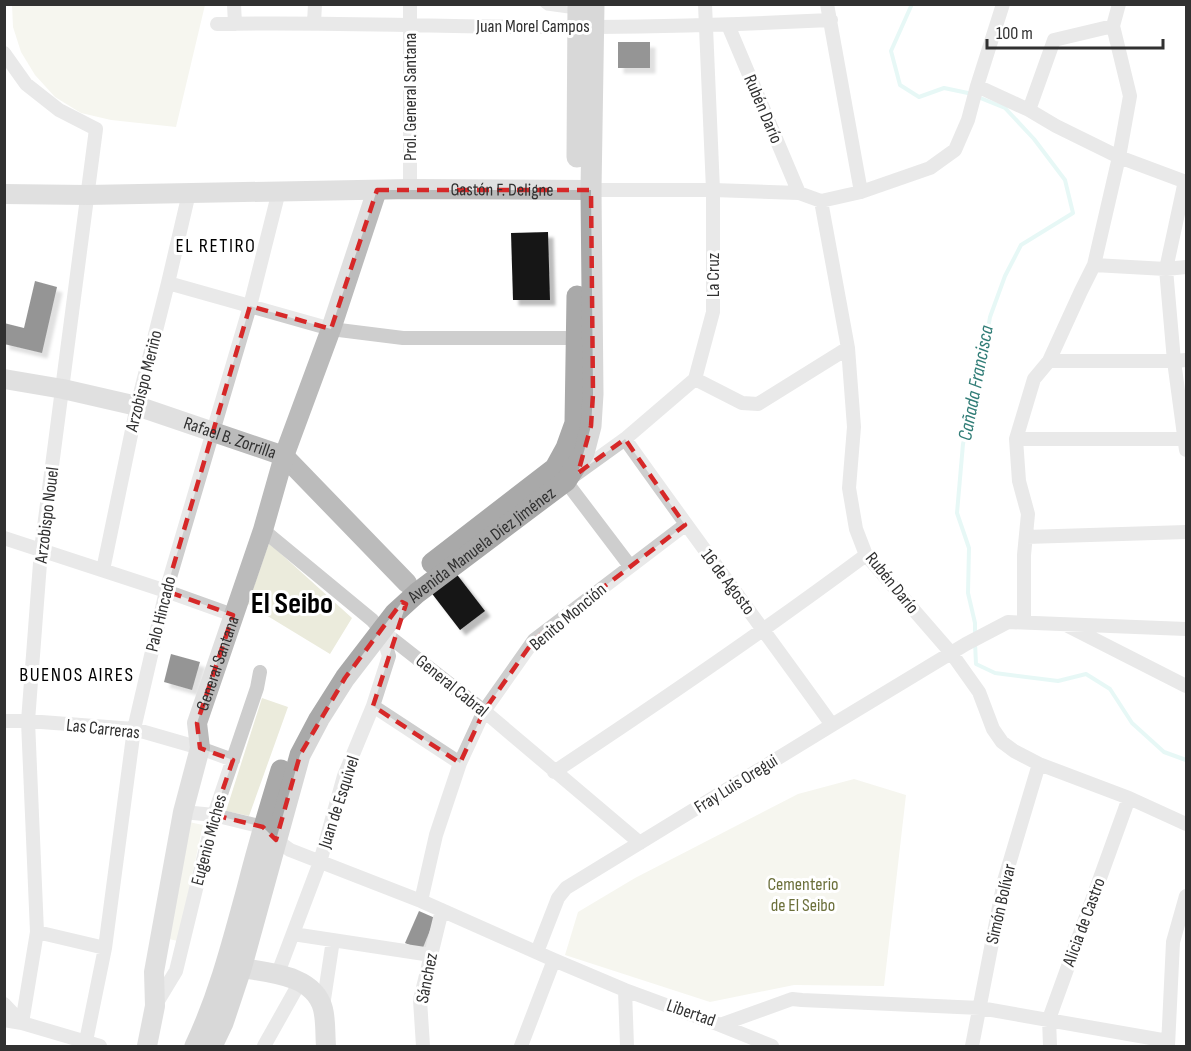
<svg xmlns="http://www.w3.org/2000/svg" width="1191" height="1051" viewBox="0 0 1191 1051" font-family="'Sofia Sans Condensed',sans-serif">
	<style>
		.green { fill: #ebebdc }
		.lines { fill: none; stroke-linecap: round; stroke-linejoin: round }
		.stream { stroke: #caefec; stroke-width: 4 }
		.building { fill: #181818; filter: url(#shadow) }
		.lane { stroke: #cecece; stroke-width: 7 }
		.street { stroke: #cecece; stroke-width: 14 }
		.secondary { stroke: #bbb; stroke-width: 20 }
		.primary { stroke: #a9a9a9; stroke-width: 21 }
		.marked { fill: none; stroke: #d62828; stroke-width: 4.5; stroke-dasharray: 12 8; stroke-linejoin: round }
		.labels { text-anchor: middle; dominant-baseline: central; stroke-width: 6; stroke-linejoin: round; paint-order: stroke }
		.street-label { font-size: 18px; fill: #313131; stroke: #fff }
		.park-label { font-size: 18px; fill: #6c703b; stroke: #fff }
		.neighbourhood-label { font-size: 20px; letter-spacing: 1.5px; fill: #000; stroke: #fff }
		.water-label { font-size: 20px; font-style: italic; fill: #317d77; stroke: #fff }
		.town-label { font-size: 30px; font-weight: bold; fill: #000; stroke: #fff }
	</style>
	<defs>
		<filter id="shadow"><feDropShadow dx="5.5" dy="5.5" stdDeviation="1.5" flood-color="#0004"/></filter>
	</defs>
	<rect width="100%" height="100%" fill="#fff"/>
	<path class="green" d="M12 5H205L176 127 111 120 81 113 55 97 35 75 21 52 13 27Z
		M269 543 352 618 330 654 248 604Z
		M262 698 288 707 249 816 226 811Z
		M854 779 906 795 884 986 794 985 710 1002 565 955 578 912 635 878 798 794Z
		M189 822 203 825 178 941 164 938Z"/>
	<g class="lines">
		<path class="stream" d="M912 4 891 51 900 85 919 97 944 88 968 93 1005 108 1034 139 1065 180 1073 213 1021 245 1005 276 990 317 978 388 963 444 957 513 969 548 968 593 975 623V635
			M975 643 976 664 995 673 1058 681 1086 674 1110 689 1132 723 1164 752 1186 760"/>
	</g>
	<path class="building" d="M618 42H650V68H618Z
		M548 232 550 300H513L511 233Z
		M35 281 57 287 42 353 4 344V323L24 328Z
		M455 572 485 611 460 630 430 591Z
		M171 654 200 662 192 690 164 682Z
		M419 911 435 918 422 950 405 943Z"/>
	<g class="lines">
		<path class="lane" d="M543 4 547 7 576 11"/>
		<path class="street" d="M234 4 235 24
			M410 4V189
			M827 4 861 192
			M314 23 315 4
			M217 24C336 21 456 28 576 27 661 27 746 24 831 20
			M728 25 799 193
			M4 53 26 84 59 110 96 129 41 550 28 721 37 932 22 1023
			M977 86 1029 110 1056 126 1119 157 1186 182
			M1029 110 1054 40 1113 26
			M1185 181 1166 269 1174 361 1186 450
			M591 190H713L799 193 821 201 861 192 930 168 955 150 968 120 977 86 1003 4
			M821 201 848 348 854 427 849 488 856 529 866 555 952 654 979 692 993 729 1002 742 1014 751 1039 764 1129 798 1186 824
			M1094 265 1166 269 1186 267
			M168 283 331 329 403 338H577
			M1049 361H1174L1186 360
			M695 379 742 403 758 404 848 348
			M625 439C693 535 763 629 832 725
			M1016 439H1186
			M561 475 630 566
			M575 475 625 439 695 379 713 312V190L705 4
			M263 530 372 620 381 630 484 711 640 843
			M1026 537 1186 532
			M4 538 166 591 233 615
			M103 570 137 406 168 283 189 193
			M1024 622V555L1028 514 1019 481 1016 439 1034 379 1049 361 1081 291 1094 265 1119 157 1130 96 1113 26 1119 4
			M1068 626 1186 686
			M373 706 460 763
			M4 721H28L134 729 200 748 233 760
			M554 772C660 702 764 631 866 555
			M183 812 214 815 263 827 276 840 290 850 421 901 554 960 625 990 720 1025 772 1046
			M421 901 436 835 460 763 484 711 534 640 685 525
			M37 932 105 948
			M293 934 431 955
			M537 952 558 898 566 888 832 725 966 644 1008 622 1186 629
			M278 973 320 862 344 776 373 706 389 656 381 630
			M625 990 627 1046
			M4 1004 22 1023
			M156 1004 176 971 214 815 257 688 260 672
			M323 1006 333 940
			M4 1020 22 1023 100 1046
			M720 1025 792 999 802 1000 980 1008 1168 1041
			M85 1046 105 948 134 729 166 591 250 306 279 191
			M264 1046 300 982
			M423 1046 420 1000 442 910
			M521 1046 554 960
			M972 1046 1004 881 1039 764
			M1050 1046 1049 1019 1129 798
			M1168 1046 1173 942 1186 896"/>
		<g class="secondary">
			<path id="s1" d="M4 194 87 195 410 189 591 190"/>
			<path id="s2" d="M4 379 63 389 137 406 284 456 407 583"/>
			<path d="M226 965C257 973 313 970 323 1009 326 1021 325 1034 326 1046"/>
			<path id="s3" d="M147 1046 155 1006 154 972 183 812 200 748 197 723 263 530 284 456 331 329 377 190"/>
		</g>
		<g class="primary">
			<path d="M577 157 578 4"/>
			<path d="M432 563 555 468 566 448 575 423 577 296"/>
			<path d="M195 1046C219 995 232 944 247 889 257 849 269 809 281 770"/>
			<path id="s4" d="M212 1046 223 1023 241 969 300 755 319 719 345 678 395 613 417 593 566 481 584 453 591 426 593 394 591 190 594 4"/>
		</g>
	</g>
	<path d="M0 0H1191V1051H0ZM377 190H591L593 394 591 426 578 473 625 439 685 525 534 640 484 711 460 763 373 706 406 604 402 602 345 678 300 755 276 840 263 827 214 815 233 760 200 748 197 723 233 615 166 591 250 306 331 329Z" fill="#fff" fill-opacity=".55" fill-rule="evenodd"/>
	<path class="marked" d="M377 190H591L593 394 591 426 578 473 625 439 685 525 534 640 484 711 460 763 373 706 406 604 402 602 345 678 300 755 276 840 263 827 214 815 233 760 200 748 197 723 233 615 166 591 250 306 331 329Z"/>
	<g class="labels">
		<g class="street-label">
			<text x="533" y="26">Juan Morel Campos</text>
			<text transform="translate(410 97) rotate(-90)">Prol. General Santana</text>
			<text transform="translate(763 109) rotate(67)">Rubén Darío</text>
			<text stroke="none"><textPath href="#s1" startOffset="498">Gastón F. Deligne</textPath></text>
			<text transform="translate(713 275) rotate(-90)">La Cruz</text>
			<text transform="translate(144 381) rotate(-76)">Arzobispo Meriño</text>
			<text stroke="none"><textPath href="#s2" startOffset="234">Rafael B. Zorrilla</textPath></text>
			<text transform="translate(47 515) rotate(-83)">Arzobispo Nouel</text>
			<text stroke="none"><textPath href="#s4" startOffset="586">Avenida Manuela Díez Jiménez</textPath></text>
			<text transform="translate(728 582) rotate(53)">16 de Agosto</text>
			<text transform="translate(892 583) rotate(51)">Rubén Darío</text>
			<text transform="translate(161 614) rotate(-76)">Palo Hincado</text>
			<text transform="translate(568 617) rotate(-40)">Benito Monción</text>
			<text stroke="none"><textPath href="#s3" startOffset="392">General Santana</textPath></text>
			<text transform="translate(452 686) rotate(39)">General Cabral</text>
			<text transform="translate(103 729) rotate(6)">Las Carreras</text>
			<text transform="translate(736 784) rotate(-32)">Fray Luis Oregui</text>
			<text transform="translate(339 802) rotate(-72)">Juan de Esquivel</text>
			<text transform="translate(209 840) rotate(-75)">Eugenio Miches</text>
			<text transform="translate(1001 904) rotate(-77)">Simón Bolívar</text>
			<text transform="translate(1084 922) rotate(-70)">Alicia de Castro</text>
			<text transform="translate(427 978) rotate(-79)">Sánchez</text>
			<text transform="translate(691 1013) rotate(19)">Libertad</text>
		</g>
		<g class="park-label">
			<text x="803" y="884">Cementerio<tspan x="803" dy="21">de El Seibo</tspan></text>
		</g>
		<g class="neighbourhood-label">
			<text x="216" y="246">EL RETIRO</text>
			<text x="77" y="675">BUENOS AIRES</text>
		</g>
		<g class="water-label">
			<text transform="translate(976 383) rotate(-79)">Cañada Francisca</text>
		</g>
		<g class="town-label">
			<text x="292" y="604">El Seibo</text>
		</g>
	</g>
	<rect width="1191" height="1051" fill="none" stroke="#313131" stroke-width="12"/>
	<path d="M987 39v9h176v-9" fill="none" stroke="#313131" stroke-width="3"/>
	<text x="996" y="39" font-size="18" fill="#313131" stroke="#ffffff" stroke-width="4.5" paint-order="stroke">100 m</text>
</svg>
